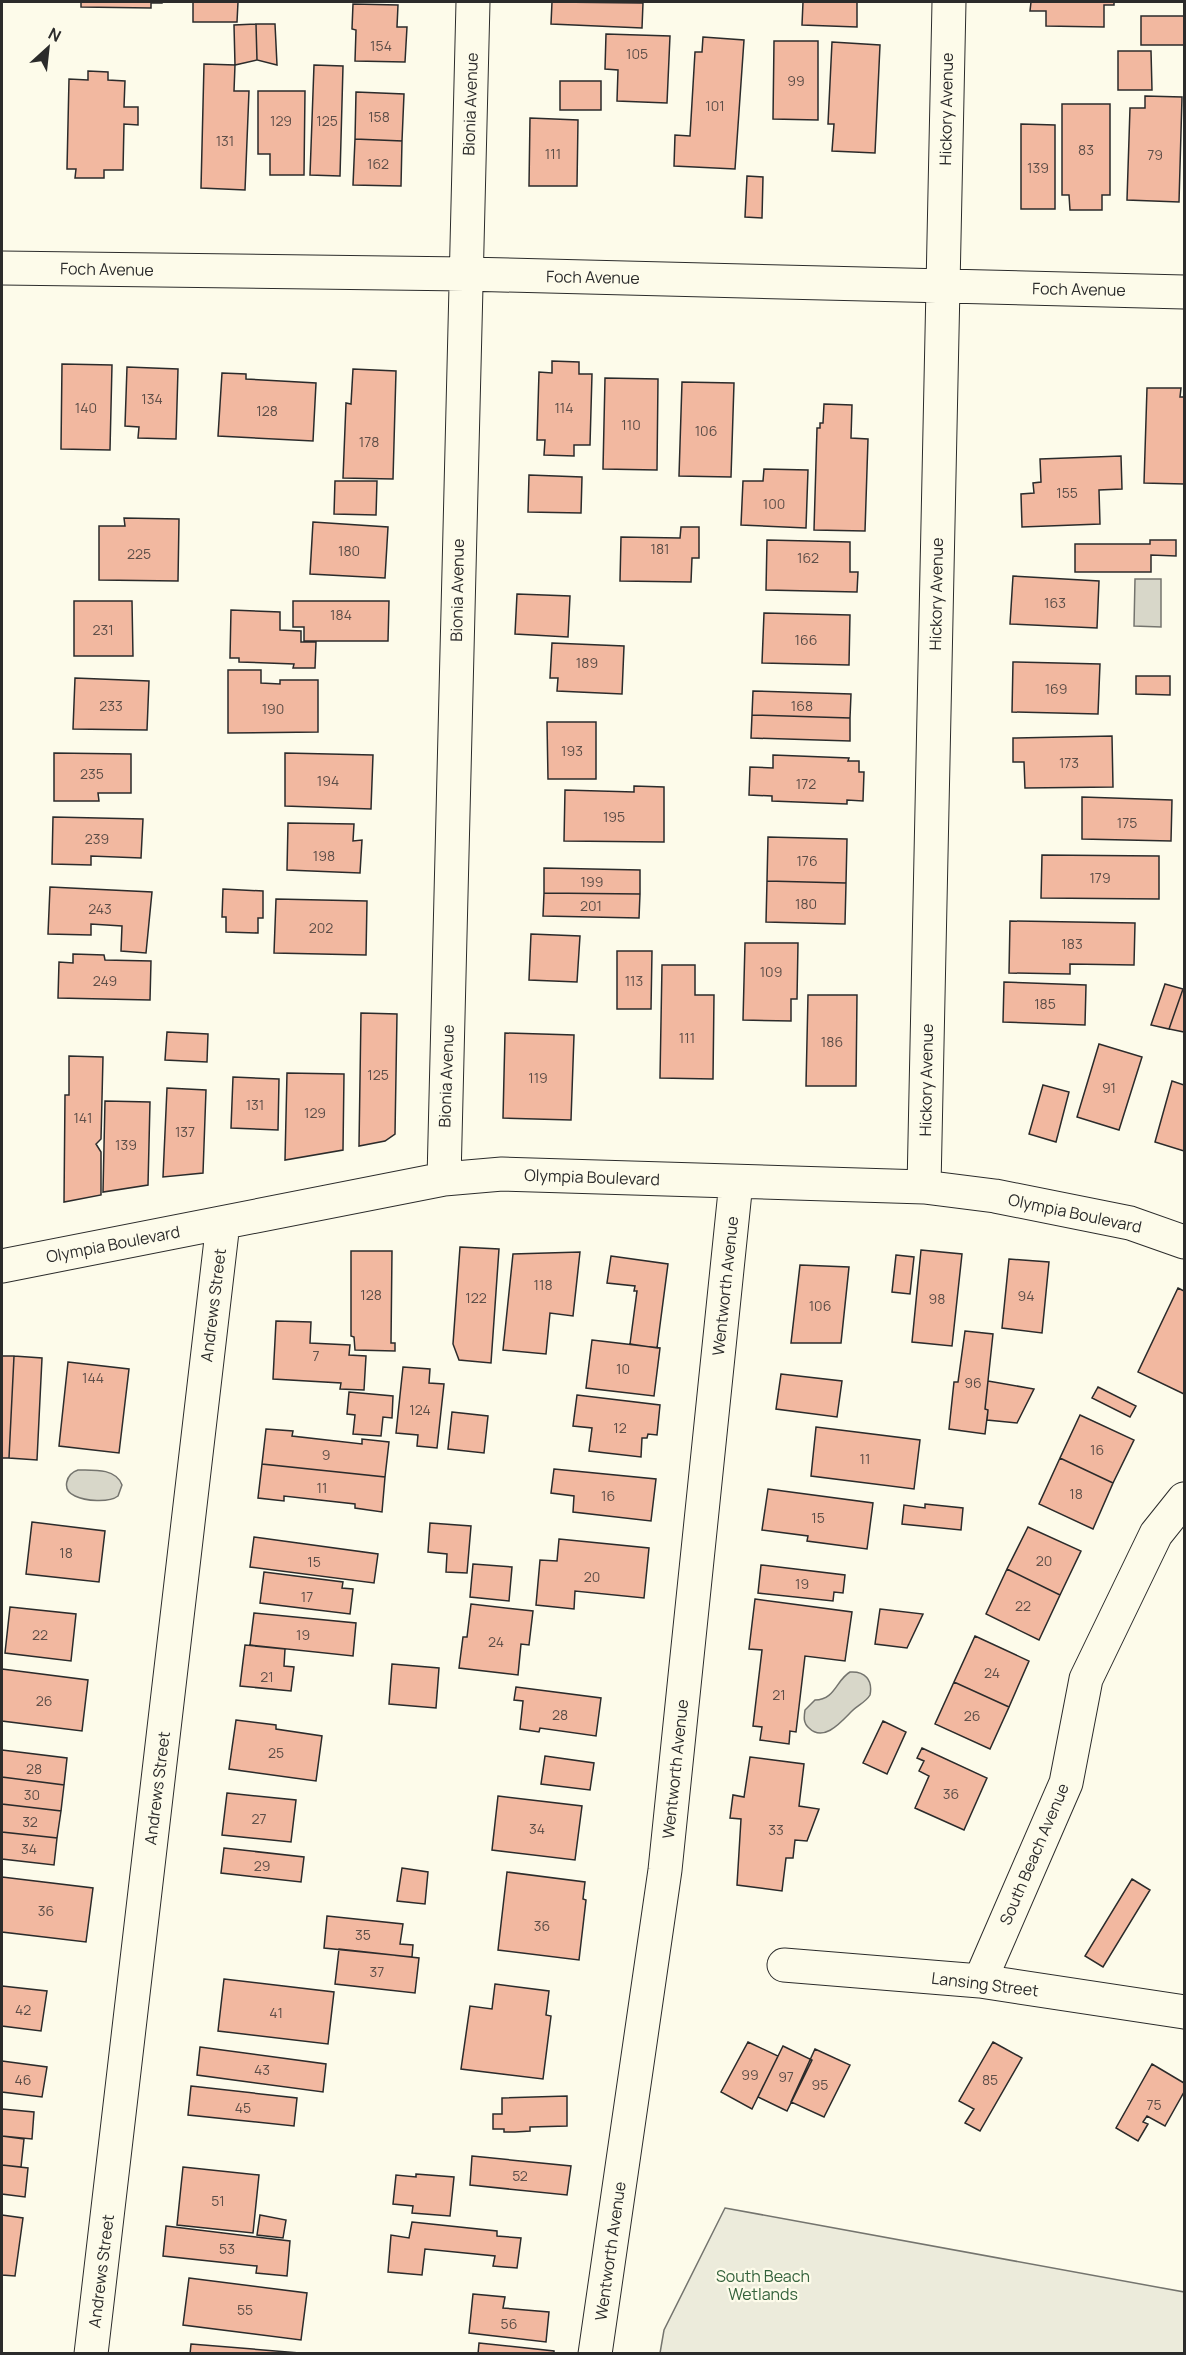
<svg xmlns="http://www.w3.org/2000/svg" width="1186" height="2355" viewBox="0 0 1186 2355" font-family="Manrope,sans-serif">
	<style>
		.green { fill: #ecebdb; stroke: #74746e; stroke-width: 1.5 }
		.water { fill: #d8d7c9; stroke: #74746e; stroke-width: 1.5 }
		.building { fill: #f2b8a0; stroke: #2b2b2b; stroke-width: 1.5 }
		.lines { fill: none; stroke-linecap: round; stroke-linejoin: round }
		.minor-casing { stroke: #2b2b2b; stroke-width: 35 }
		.minor { stroke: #fdfbea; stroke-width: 33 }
		.labels { text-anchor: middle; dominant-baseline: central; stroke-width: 4.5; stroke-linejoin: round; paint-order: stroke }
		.number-label { font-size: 14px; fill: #5d4e48 }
		.street-label { font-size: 16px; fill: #2b2b2b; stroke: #fdfbea }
		.park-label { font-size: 16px; fill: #34623c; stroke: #fdfbea }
	</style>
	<rect width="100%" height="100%" fill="#fdfbea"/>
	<path class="green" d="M725 2208 1184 2292V2353H660L664 2330Z"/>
	<path class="water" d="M1135 579H1161V627L1134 626Z
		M78 1470C93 1470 116 1468 122 1485L118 1496C109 1503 85 1501 75 1496 61 1490 66 1474 78 1470Z
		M850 1672C865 1671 873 1680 870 1695 866 1702 858 1705 852 1711 842 1721 824 1743 809 1728 803 1723 804 1717 805 1710L815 1700C835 1700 836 1680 850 1672Z"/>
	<path class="building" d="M81 2H162V3H151V8L81 7Z
		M193 2H238L237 22H193Z
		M552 2 643 3 642 28 551 24Z
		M803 2H857V27L802 25Z
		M1031 2H1114V5H1104V27L1046 26V11H1030Z
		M353 4 398 5 397 27H407L405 62 355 61 356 30 352 29Z
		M1141 16H1184V45H1141Z
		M256 24H275L277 65 257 60Z
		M256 24 257 60 235 65 234 25Z
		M606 34 670 36 667 103 617 101 618 70 605 69Z
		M703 37 744 40 735 169 674 166 675 135 690 136 695 52H702Z
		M774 41H818V120L773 119Z
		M832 42 880 45 875 153 832 151 834 124H828Z
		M1118 51H1151L1152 90H1118Z
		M204 64 235 65 234 91H249L245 190 201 188Z
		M314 65 343 66 340 176 310 175Z
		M88 71 108 72V80L125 81 124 107H138V125L124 124 123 170H104V178H75L76 169H67L69 79 88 80Z
		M560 81H601V110H560Z
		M258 91H305L304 175H270V154H258Z
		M356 92 404 94 402 141 355 139Z
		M1145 96 1182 97 1179 202 1127 200 1130 108H1145Z
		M1062 104H1110V195H1102V210H1070L1069 195H1062Z
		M530 118 578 120 577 186H529Z
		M1021 124 1055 125V209H1021Z
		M355 139 402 141 401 186 353 185Z
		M747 176 763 177 762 218 745 217Z
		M552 361 579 362V374H592L590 445H574V456L544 455 545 440H537L539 372 552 373Z
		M62 364 112 365 110 450 61 449Z
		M127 367 178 369 176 439 138 438 139 427 125 426Z
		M353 369 396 371 393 479 343 478 346 403 351 404Z
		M222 373 246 374V379L316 383 313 441 218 436Z
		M605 378 658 379 657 470 603 469Z
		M682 382 734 383 731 477 679 476Z
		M1147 388H1181L1180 397H1184V484L1144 483Z
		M824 404 852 405 851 438 868 439 865 531 814 530 817 428H820V423H823Z
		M1121 456 1122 489 1099 490 1100 524 1022 527 1021 494 1034 493 1033 483 1041 482 1040 459Z
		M764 469 808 470 806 528 741 525 743 481H763Z
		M529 475 582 477 581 513 528 512Z
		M335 481H377L376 515 334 514Z
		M124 518 179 519 178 581 99 580V526H125Z
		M313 522 388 527 385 578 310 574Z
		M681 527H699V558H692L691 582 620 581 621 537 680 538Z
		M767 540 850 542V572H858L857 592 766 590Z
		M1150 540H1176V556L1151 555V572H1075V544H1150Z
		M1013 576 1099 581 1097 628 1010 624Z
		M517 594 570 596 568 637 515 634Z
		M74 601H132L133 656H74Z
		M293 601H389L388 641H304V627H293Z
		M231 610 280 612V630L301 631V642H316L315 668H293L294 664 239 662V658H230Z
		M764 613 850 615 849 665 762 663Z
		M552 643 624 646 622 694 557 691 558 678H550Z
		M1013 662 1100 664 1098 714 1012 712Z
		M228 670H261V683L280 684V680H318V732L228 733Z
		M1136 676H1170V695L1136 694Z
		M75 678 149 681 147 730 73 729Z
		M753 691 851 694 850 718 752 715Z
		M752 715 850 718V741L751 738Z
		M547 722H596V779H548Z
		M1112 736 1113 787 1025 788 1024 762H1013V738Z
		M54 753 131 754V793H98L99 801H54Z
		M285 753 373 755 371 809 285 806Z
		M773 755 849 758 848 761H859V772H864L863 801 847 800V804L772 801V796L749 795 750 767 773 768Z
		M634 786 664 787V842L564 841 565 790 634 792Z
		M1082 797 1172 800 1171 841 1082 839Z
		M53 817 143 819 141 858 91 856V865L52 864Z
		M288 823 354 824 353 841 362 840 360 873 287 870Z
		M768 837 847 839 846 883 767 881Z
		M1042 855 1159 856V899L1041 898Z
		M544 868 640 870V894L544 893Z
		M767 881 846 883 845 924 766 922Z
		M50 887 152 892 146 953 121 951 122 926 91 924V935L48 934Z
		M223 889 263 891V918H258V933L226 932V917H222Z
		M544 893 640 894 639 918 543 916Z
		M276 899 367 901 366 955 274 953Z
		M1010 921 1135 923 1134 965 1070 964V974L1009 973Z
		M531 934 580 936 577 982 529 980Z
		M745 943H798L797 999H791V1021L743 1020Z
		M617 951H652L651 1009H617Z
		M73 954 104 955 105 960 151 961 150 1000 58 998 59 962 73 963Z
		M662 965H695V995H714L713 1079 660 1078Z
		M1004 982 1086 985 1085 1025 1003 1022Z
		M1165 984 1183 989 1169 1029 1151 1025Z
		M1183 989H1184V1032L1169 1029Z
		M808 995H857L856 1086H806Z
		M361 1013 397 1014 395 1134 385 1141 359 1146Z
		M167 1032 208 1034 207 1062 165 1060Z
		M505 1033 574 1035 571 1120 503 1118Z
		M1099 1044 1142 1057 1119 1130 1077 1117Z
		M69 1056 103 1057 101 1139 96 1144 101 1152V1195L64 1202 65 1095H69Z
		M287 1073 344 1074 343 1150 285 1160Z
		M233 1077 279 1079 278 1130 231 1128Z
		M1172 1081 1184 1085V1151L1155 1142Z
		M1043 1085 1069 1092 1056 1142 1029 1134Z
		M167 1088 206 1090 203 1173 163 1177Z
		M105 1101 150 1102 148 1185 103 1192Z
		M460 1247 499 1249 491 1363 459 1360 453 1344Z
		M921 1250 962 1254 952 1346 912 1342Z
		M351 1251H392L391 1343H395V1351L355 1350 354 1337 351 1336Z
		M580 1252 573 1316 550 1313 546 1354 503 1350 513 1254Z
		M896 1255 914 1257 910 1294 892 1292Z
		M611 1256 668 1264 657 1348 630 1344 637 1291H634L635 1286 607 1283Z
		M1009 1259 1049 1262 1042 1333 1002 1328Z
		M800 1265 849 1267 841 1343H791Z
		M1178 1288 1184 1291V1394L1138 1372Z
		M276 1321 311 1322 310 1343 350 1345 349 1355 366 1356 364 1390 340 1389 341 1383 273 1379Z
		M965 1331 993 1334 985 1409 988 1410 985 1434 949 1429 954 1382H958Z
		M592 1340 660 1348 654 1396 586 1388Z
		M2 1356H14L9 1458H2Z
		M14 1356 42 1358 37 1460 9 1458Z
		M68 1362 129 1369 119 1453 59 1446Z
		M403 1367 430 1369 429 1383 444 1384 437 1448 417 1446 418 1435 396 1433Z
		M781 1374 842 1381 837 1417 776 1409Z
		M988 1381 1034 1389 1017 1423 987 1420 988 1410 985 1409Z
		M1098 1387 1136 1406 1130 1417 1092 1398Z
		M349 1392 393 1396 392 1418 383 1417 381 1436 353 1434 355 1415 347 1414Z
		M577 1395 660 1405 657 1435 648 1434 647 1438H642L641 1457 589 1451 592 1428 573 1426Z
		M452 1412 488 1416 484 1453 448 1449Z
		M1080 1415 1134 1440 1113 1483 1060 1458Z
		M816 1427 920 1440 914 1489 811 1476Z
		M266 1429 293 1431 292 1436 362 1444V1439L389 1442 385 1477 262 1464Z
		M1060 1458 1113 1483 1093 1529 1039 1504Z
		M262 1464 385 1477 382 1512 355 1508V1504L284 1496V1501L258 1498Z
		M554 1469 656 1479 651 1521 573 1512 574 1496 551 1493Z
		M768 1489 873 1503 867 1549 807 1541 808 1536 762 1530Z
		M925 1504 963 1508 961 1530 902 1524 904 1505 925 1508Z
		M32 1522 105 1531 99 1582 26 1574Z
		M430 1523 471 1526 467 1573 446 1572 447 1554 428 1552Z
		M1028 1527 1081 1551 1060 1595 1007 1569Z
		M254 1537 378 1554 374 1583 250 1567Z
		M559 1539 649 1548 644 1598 575 1591 574 1609 536 1605 540 1560 557 1561Z
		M473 1564 512 1567 509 1601 470 1597Z
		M761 1565 845 1575 843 1593 834 1592 833 1601 758 1593Z
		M1007 1569 1060 1595 1039 1640 986 1614Z
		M264 1572 343 1582 342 1588 353 1589 350 1614 260 1603Z
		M755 1599 852 1612 845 1661 805 1656 796 1732 790 1731 789 1744 760 1740 762 1727 753 1726 762 1650 749 1649Z
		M471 1604 533 1611 529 1645 521 1644 518 1675 459 1668 463 1637H467Z
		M10 1607 76 1614 71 1661 5 1653Z
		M880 1609 923 1614 907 1648 875 1644Z
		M254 1613 356 1623 353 1656 250 1645Z
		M975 1636 1029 1661 1009 1707 954 1682Z
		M245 1645 285 1649 284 1666 294 1667 291 1691 240 1686Z
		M392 1664 439 1668 436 1708 389 1704Z
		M2 1669 88 1680 82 1731 2 1721Z
		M954 1682 1009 1707 990 1749 935 1724Z
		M516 1687 601 1698 596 1736 540 1728 539 1732 520 1729 523 1701 514 1700Z
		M236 1720 276 1725V1729L322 1736 316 1781 229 1769Z
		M883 1721 906 1732 887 1774 863 1763Z
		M922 1748 987 1778 964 1830 915 1808 929 1776 919 1771 924 1761 917 1758Z
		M2 1750 67 1758 64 1785 2 1777Z
		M545 1756 594 1763 590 1790 541 1784Z
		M750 1757 804 1764 799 1806 819 1809 807 1841 795 1840 793 1858H786L782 1891 737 1885 741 1819 730 1818 733 1795 744 1797Z
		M2 1777 64 1785 61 1811 2 1804Z
		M227 1793 296 1800 291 1842 222 1835Z
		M498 1796 582 1806 575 1860 492 1850Z
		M2 1804 61 1811 57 1838 2 1832Z
		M2 1832 57 1838 54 1865 2 1859Z
		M224 1848 304 1857 301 1882 221 1873Z
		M402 1868 428 1872 425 1904 397 1901Z
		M507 1872 585 1882 583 1899 586 1900 579 1960 498 1950Z
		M2 1877 93 1888 86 1942 2 1932Z
		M1132 1879 1150 1890 1103 1967 1085 1956Z
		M327 1916 403 1924 400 1944 413 1945 412 1957 324 1948Z
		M339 1949 419 1958 415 1993 335 1984Z
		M224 1979 334 1992 328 2044 218 2031Z
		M495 1984 549 1991 546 2015 551 2016 543 2079 461 2069 470 2006 492 2009Z
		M2 1986 47 1991 41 2031 2 2026Z
		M748 2042 778 2056 752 2109 721 2092Z
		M993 2042 1022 2058 980 2131 965 2123 974 2109 959 2101Z
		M783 2046 812 2060 787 2111 758 2097Z
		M200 2047 326 2064 323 2092 197 2075Z
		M815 2049 850 2065 824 2117 791 2102Z
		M2 2061 47 2067 42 2097 2 2092Z
		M1152 2064 1184 2083V2092L1165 2126 1147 2116 1143 2122 1148 2124 1138 2141 1116 2128Z
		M191 2086 297 2098 294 2126 188 2115Z
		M567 2096V2126L530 2127V2131L515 2132H504V2129H493V2114H502V2098Z
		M2 2109 34 2112 32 2139 2 2136Z
		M2 2136 24 2139 21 2167 2 2165Z
		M472 2156 571 2166 567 2195 470 2185Z
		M2 2165 28 2168 25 2197 2 2194Z
		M183 2167 259 2175 253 2233 177 2225Z
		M416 2174 454 2177 450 2216 412 2213 413 2206 393 2204 396 2175 416 2177Z
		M2 2215 23 2218 15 2276 2 2275Z
		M260 2215 286 2220 283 2238 257 2235Z
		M412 2222 497 2231V2236L521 2238 517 2268 493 2266 495 2256 425 2249 422 2275 388 2272 391 2235 409 2238Z
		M166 2226 290 2241 287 2276 256 2273 257 2266 163 2256Z
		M189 2278 307 2293 301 2340 183 2325Z
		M473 2294 505 2297 503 2308 549 2312 546 2342 469 2333Z
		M479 2343 554 2351V2354H478Z
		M191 2344 300 2353 190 2354Z"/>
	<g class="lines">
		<defs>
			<path id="minor" d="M2 268 465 274 1184 292
				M444 1179 473 2
				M924 1187 949 2
				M2 1266 444 1179 502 1174 924 1187 995 1196 1130 1223 1184 1242
				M784 1965 980 1981 1184 2012
				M980 1981 1066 1783 1086 1679 1156 1534 1184 1499
				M91 2354 223 1223
				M595 2354 665 1870 736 1182"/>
		</defs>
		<use href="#minor" class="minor-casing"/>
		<use href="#minor" class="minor"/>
	</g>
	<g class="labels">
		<g class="number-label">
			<text x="381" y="45">154</text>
			<text x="637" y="53">105</text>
			<text x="796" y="80">99</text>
			<text x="715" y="105">101</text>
			<text x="379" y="116">158</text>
			<text x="281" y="120">129</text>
			<text x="327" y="120">125</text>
			<text x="225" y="140">131</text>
			<text x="1086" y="149">83</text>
			<text x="553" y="153">111</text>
			<text x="1155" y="154">79</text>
			<text x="378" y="163">162</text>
			<text x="1038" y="167">139</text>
			<text x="152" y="398">134</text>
			<text x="86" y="407">140</text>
			<text x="564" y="407">114</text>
			<text x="267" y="410">128</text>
			<text x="631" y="424">110</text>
			<text x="706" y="430">106</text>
			<text x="369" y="441">178</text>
			<text x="1067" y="492">155</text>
			<text x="774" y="503">100</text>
			<text x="660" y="548">181</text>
			<text x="349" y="550">180</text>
			<text x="139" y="553">225</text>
			<text x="808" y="557">162</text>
			<text x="1055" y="602">163</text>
			<text x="341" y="614">184</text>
			<text x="103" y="629">231</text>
			<text x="806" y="639">166</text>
			<text x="587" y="662">189</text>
			<text x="1056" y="688">169</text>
			<text x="111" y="705">233</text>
			<text x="802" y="705">168</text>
			<text x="273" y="708">190</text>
			<text x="572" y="750">193</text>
			<text x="1069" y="762">173</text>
			<text x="92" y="773">235</text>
			<text x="328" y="780">194</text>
			<text x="806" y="783">172</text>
			<text x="614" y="816">195</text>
			<text x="1127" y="822">175</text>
			<text x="97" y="838">239</text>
			<text x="324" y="855">198</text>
			<text x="807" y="860">176</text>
			<text x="1100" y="877">179</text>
			<text x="592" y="881">199</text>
			<text x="806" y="903">180</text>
			<text x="591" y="905">201</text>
			<text x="100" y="908">243</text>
			<text x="321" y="927">202</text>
			<text x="1072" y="943">183</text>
			<text x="771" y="971">109</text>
			<text x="105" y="980">249</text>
			<text x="634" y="980">113</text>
			<text x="1045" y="1003">185</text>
			<text x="687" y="1037">111</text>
			<text x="832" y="1041">186</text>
			<text x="378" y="1074">125</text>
			<text x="538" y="1077">119</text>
			<text x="1109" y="1087">91</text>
			<text x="255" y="1104">131</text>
			<text x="315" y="1112">129</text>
			<text x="83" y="1117">141</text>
			<text x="185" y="1131">137</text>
			<text x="126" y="1144">139</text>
			<text x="543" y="1284">118</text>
			<text x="371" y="1294">128</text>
			<text x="1026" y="1295">94</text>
			<text x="476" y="1297">122</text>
			<text x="937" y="1298">98</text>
			<text x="820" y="1305">106</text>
			<text x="316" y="1355">7</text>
			<text x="623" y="1368">10</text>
			<text x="93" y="1377">144</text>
			<text x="973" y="1382">96</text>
			<text x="420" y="1409">124</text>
			<text x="620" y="1427">12</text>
			<text x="1097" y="1449">16</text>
			<text x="326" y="1454">9</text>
			<text x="865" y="1458">11</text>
			<text x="322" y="1487">11</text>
			<text x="1076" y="1493">18</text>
			<text x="608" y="1495">16</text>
			<text x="818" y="1517">15</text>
			<text x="66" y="1552">18</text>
			<text x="1044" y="1560">20</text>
			<text x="314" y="1561">15</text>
			<text x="592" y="1576">20</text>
			<text x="802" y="1583">19</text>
			<text x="307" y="1596">17</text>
			<text x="1023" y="1605">22</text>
			<text x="40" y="1634">22</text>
			<text x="303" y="1634">19</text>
			<text x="496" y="1641">24</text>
			<text x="992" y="1672">24</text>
			<text x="267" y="1676">21</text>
			<text x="779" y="1694">21</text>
			<text x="44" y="1700">26</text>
			<text x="560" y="1714">28</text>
			<text x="972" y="1715">26</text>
			<text x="276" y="1752">25</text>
			<text x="34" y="1768">28</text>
			<text x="951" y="1793">36</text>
			<text x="32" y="1794">30</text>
			<text x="259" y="1818">27</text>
			<text x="30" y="1821">32</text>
			<text x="537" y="1828">34</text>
			<text x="776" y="1829">33</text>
			<text x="29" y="1848">34</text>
			<text x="262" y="1865">29</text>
			<text x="46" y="1910">36</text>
			<text x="542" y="1925">36</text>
			<text x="363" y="1934">35</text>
			<text x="377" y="1971">37</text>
			<text x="23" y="2009">42</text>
			<text x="276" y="2012">41</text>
			<text x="262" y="2069">43</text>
			<text x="750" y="2074">99</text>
			<text x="786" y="2076">97</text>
			<text x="23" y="2079">46</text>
			<text x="990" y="2079">85</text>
			<text x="820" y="2084">95</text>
			<text x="1154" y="2104">75</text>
			<text x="243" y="2107">45</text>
			<text x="520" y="2175">52</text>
			<text x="218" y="2200">51</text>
			<text x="227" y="2248">53</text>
			<text x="245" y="2309">55</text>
			<text x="509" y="2323">56</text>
		</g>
		<g class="street-label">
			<text transform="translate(470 104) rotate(-88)">Bionia Avenue</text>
			<text transform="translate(946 109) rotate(-89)">Hickory Avenue</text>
			<text transform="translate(107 269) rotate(1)">Foch Avenue</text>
			<text transform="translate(593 277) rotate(1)">Foch Avenue</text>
			<text transform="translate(1079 289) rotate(1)">Foch Avenue</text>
			<text transform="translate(457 590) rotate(-89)">Bionia Avenue</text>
			<text transform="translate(936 594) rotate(-89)">Hickory Avenue</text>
			<text transform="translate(446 1076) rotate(-88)">Bionia Avenue</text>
			<text transform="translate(926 1080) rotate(-89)">Hickory Avenue</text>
			<text transform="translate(592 1177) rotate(2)">Olympia Boulevard</text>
			<text transform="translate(1075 1213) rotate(12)">Olympia Boulevard</text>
			<text transform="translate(113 1244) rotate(-11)">Olympia Boulevard</text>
			<text transform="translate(725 1286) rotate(-84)">Wentworth Avenue</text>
			<text transform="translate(213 1305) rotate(-83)">Andrews Street</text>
			<text transform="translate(675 1769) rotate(-84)">Wentworth Avenue</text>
			<text transform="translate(157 1788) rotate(-83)">Andrews Street</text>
			<text transform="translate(1034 1854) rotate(-67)">South Beach Avenue</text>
			<text transform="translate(985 1984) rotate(7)">Lansing Street</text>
			<text transform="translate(610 2251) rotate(-82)">Wentworth Avenue</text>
			<text transform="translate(101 2271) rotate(-83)">Andrews Street</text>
		</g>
		<g class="park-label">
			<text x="763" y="2276">South Beach<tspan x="763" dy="18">Wetlands</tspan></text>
		</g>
	</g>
	<rect width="1186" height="2355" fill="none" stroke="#2b2b2b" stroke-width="6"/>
	<g transform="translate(48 48) rotate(27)" stroke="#fdfbea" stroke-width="4.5" paint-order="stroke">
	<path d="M0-4.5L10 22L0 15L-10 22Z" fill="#2b2b2b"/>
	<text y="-9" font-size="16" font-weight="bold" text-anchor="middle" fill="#2b2b2b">N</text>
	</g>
</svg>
